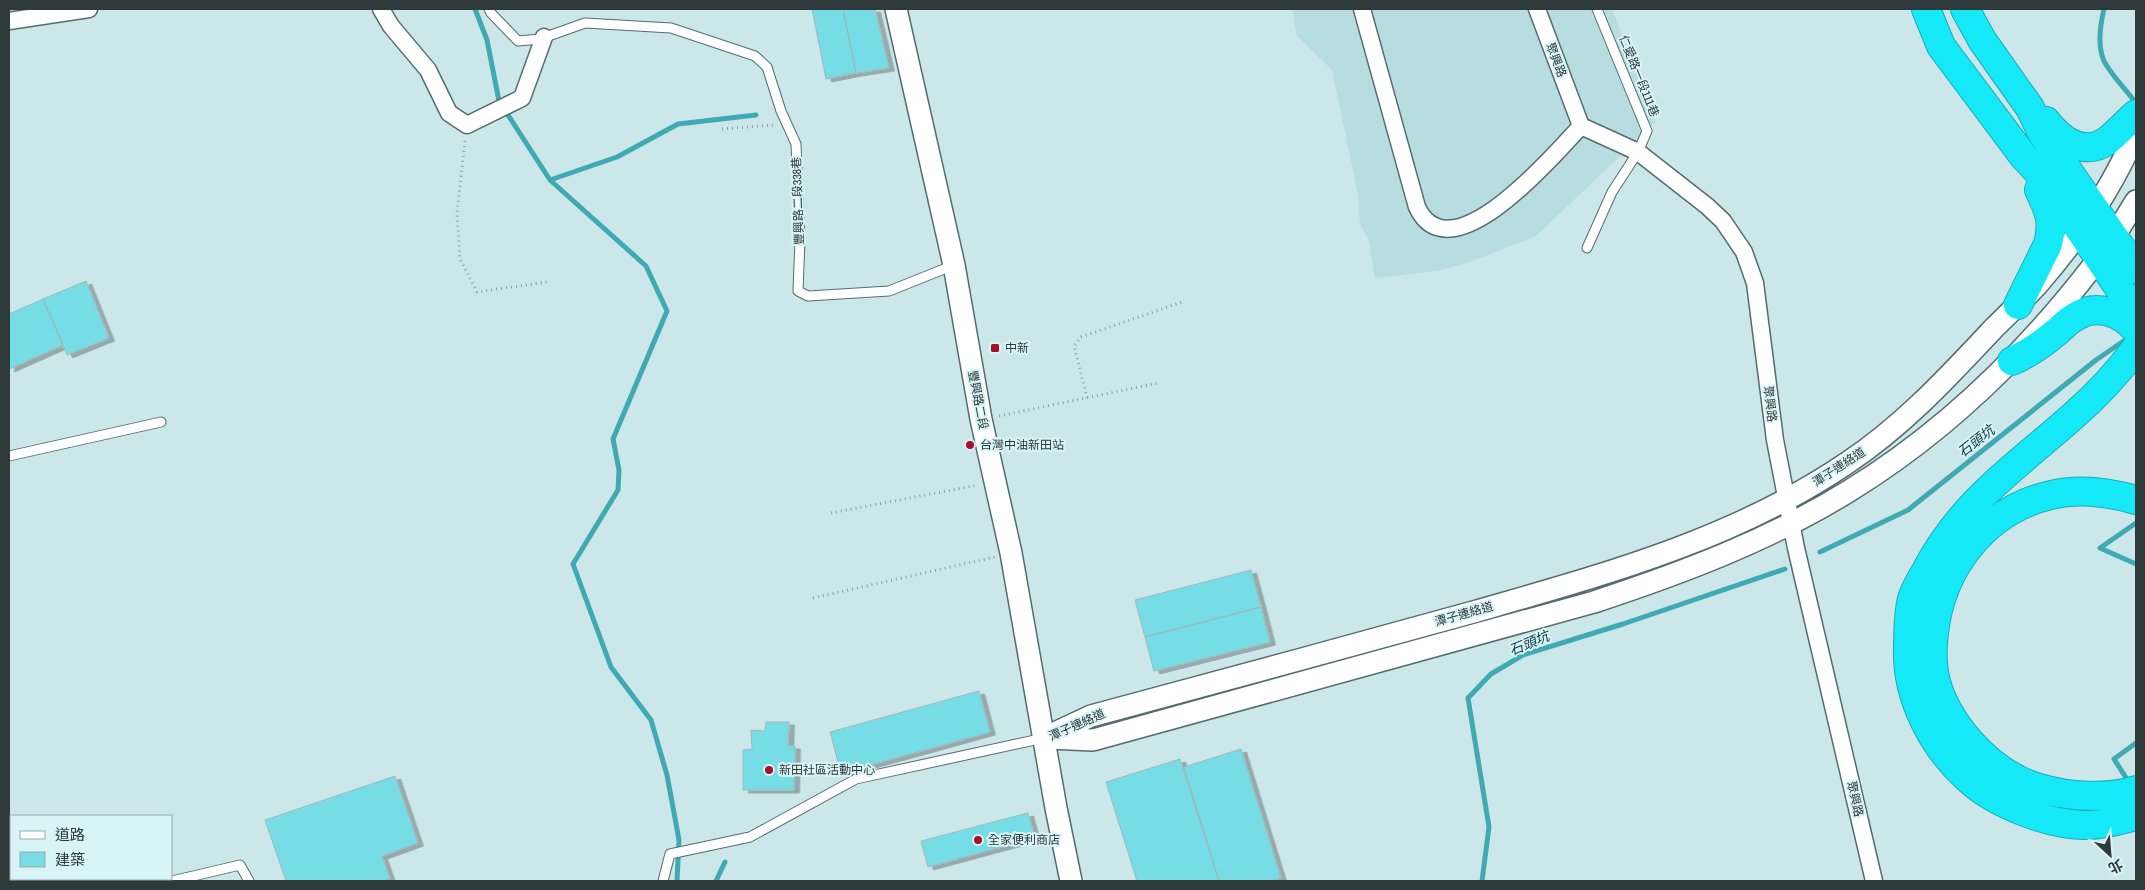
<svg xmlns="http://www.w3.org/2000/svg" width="2145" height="890" viewBox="0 0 2145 890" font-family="'Archivo Narrow','Noto Sans TC',sans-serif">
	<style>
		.built { fill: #b8dde0 }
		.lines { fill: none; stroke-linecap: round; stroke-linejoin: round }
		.stream { stroke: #40aab4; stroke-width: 5 }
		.building { fill: #76dde6; stroke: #9eb8ba; filter: url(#shadow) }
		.service-casing { stroke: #546c6f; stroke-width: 11 }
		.minor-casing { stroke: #546c6f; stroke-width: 19 }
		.tertiary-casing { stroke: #546c6f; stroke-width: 24 }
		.motorway-casing { stroke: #1eabb6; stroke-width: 30 }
		.path { stroke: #8ba0a2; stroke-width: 3; stroke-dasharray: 1 4; stroke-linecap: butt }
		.service { stroke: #fff; stroke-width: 9 }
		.minor { stroke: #fff; stroke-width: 16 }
		.tertiary { stroke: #fff; stroke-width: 21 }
		.motorway { stroke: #15e9f8; stroke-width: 28 }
		.poi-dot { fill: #a81123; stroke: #d9f4f7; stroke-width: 2 }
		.labels { text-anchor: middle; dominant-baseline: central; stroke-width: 4; stroke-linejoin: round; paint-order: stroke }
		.street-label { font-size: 12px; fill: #2e393a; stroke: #d9f4f7 }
		.poi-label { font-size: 12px; fill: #2e393a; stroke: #d9f4f7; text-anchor: start }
		.water-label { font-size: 14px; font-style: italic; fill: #104045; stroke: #d9f4f7 }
	</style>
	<defs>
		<filter id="shadow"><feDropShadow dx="5.5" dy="3" stdDeviation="0" flood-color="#0004"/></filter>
	</defs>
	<rect width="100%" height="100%" fill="#cce7e9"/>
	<path class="built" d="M1292 9H1612L1656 122 1536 236 1467 263 1438 271 1375 278 1368 239 1360 224 1358 195 1332 70 1297 36Z"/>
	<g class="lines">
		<path class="stream" d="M475 9 487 40 499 101 550 180 646 266 667 311 613 439 619 470 618 490 573 564 611 667 651 720 667 775 679 840 677 881
			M2104 9C2100 26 2096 51 2107 66 2115 79 2127 91 2136 103
			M550 180 617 157 678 124 756 115
			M2136 523 2100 548 2136 564
			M1820 552 1908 510 2096 360 2128 338
			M2130 784 2114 759 2136 743
			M716 881 725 862
			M1482 881 1489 827 1468 698 1491 674 1523 655 1623 624 1785 569"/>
	</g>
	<path class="building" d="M812 9H843L856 73 826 79Z
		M843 9H875L889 68 856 73Z
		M86 281 109 338 67 355 43 299Z
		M43 299 63 345 9 369V314Z
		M1251 570 1261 607 1145 637 1135 600Z
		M1261 607 1270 642 1154 671 1145 637Z
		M979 691 990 732 841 773 830 732Z
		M766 722H789L788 746H795L794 790H743V750L752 749 751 730 765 731Z
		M1241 749 1281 878 1271 881H1219L1184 767Z
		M1180 759 1219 881H1137L1106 782Z
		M395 776 418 843 382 856 390 879 383 881H286L265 820Z
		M1028 813 1035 838 928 867 921 841Z"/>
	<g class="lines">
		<defs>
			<path id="service" d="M489 9 491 13 518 41 540 39 585 23 671 28 755 56 767 67 781 111 796 144 800 240 798 291 808 296 889 291 954 265
				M1587 248 1612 192 1638 152 1647 131 1597 9
				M9 456 161 422
				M172 881 240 865 249 881
				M663 881 670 854 750 837 856 779 1044 738"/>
			<path id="minor" d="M381 9 391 26 428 70 449 113 467 125 522 98 544 37
				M1362 9 1417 207C1450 278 1555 154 1581 126
				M1537 9 1581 126 1638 152 1707 206 1723 221 1744 252 1755 283 1775 440 1796 548 1874 881
				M9 21 89 9"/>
			<path id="tertiary" d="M896 9 954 265 981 419 1011 553 1056 808 1071 881
				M1044 738 1091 716C1219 681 1349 647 1477 611 1606 574 1735 539 1847 463 1903 426 1948 377 1994 328 2009 313 2024 299 2038 284 2078 238 2112 189 2136 132
				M1049 738 1093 740 1594 602C1682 573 1770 540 1849 491 1947 431 2030 349 2099 258 2113 240 2124 220 2136 201"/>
			<path id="motorway" d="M1926 9 1941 46 2024 157 2046 180 2136 313
				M1965 9 1982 40 2030 108 2042 133 2136 269
				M2046 121C2060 139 2083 157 2107 141 2117 133 2126 123 2136 114
				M2018 305 2048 244C2054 221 2049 211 2039 190
				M2136 348C2118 373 2095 397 2072 417 2017 466 1962 502 1927 569 1922 578 1915 589 1912 599 1908 615 1908 632 1908 648 1906 696 1932 746 1967 778 1994 804 2051 826 2088 825 2104 825 2121 820 2136 816
				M2012 361C2027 354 2041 345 2054 334 2061 329 2067 321 2075 317 2096 303 2121 312 2136 330
				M2136 500C2108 492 2079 488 2051 495 1985 510 1941 568 1934 633 1932 648 1932 666 1936 682 1942 704 1956 726 1971 743 1991 765 2012 780 2039 788 2069 797 2107 799 2136 790"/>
		</defs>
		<use href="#service" class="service-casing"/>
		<use href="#minor" class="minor-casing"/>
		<use href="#tertiary" class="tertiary-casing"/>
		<use href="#motorway" class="motorway-casing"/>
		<path class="path" d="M722 129 774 125
			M465 141 457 213 460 259 477 292 547 282
			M1087 398 1074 346 1081 337 1182 302
			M999 416 1158 383
			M831 513 978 485
			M813 598 995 557"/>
		<use href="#service" class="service"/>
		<use href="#minor" class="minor"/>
		<use href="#tertiary" class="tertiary"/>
		<use href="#motorway" class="motorway"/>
	</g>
	<g class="poi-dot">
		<rect x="990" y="343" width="10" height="10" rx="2.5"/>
		<circle cx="970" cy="445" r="5"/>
		<circle cx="769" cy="770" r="5"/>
		<circle cx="978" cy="840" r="5"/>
	</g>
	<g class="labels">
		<g class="street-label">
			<text transform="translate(1556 60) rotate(69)">聚興路</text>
			<text transform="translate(1639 76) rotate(68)">仁愛路一段111巷</text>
			<text transform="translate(798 201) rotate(-92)">豐興路二段338巷</text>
			<text transform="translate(978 400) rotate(79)">豐興路二段</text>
			<text transform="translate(1770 404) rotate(83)">聚興路</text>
			<text transform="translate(1839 467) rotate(-33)">潭子連絡道</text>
			<text transform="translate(1464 614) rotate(-16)">潭子連絡道</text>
			<text transform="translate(1077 725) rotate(-24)">潭子連絡道</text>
			<text transform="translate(1855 799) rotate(77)">聚興路</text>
		</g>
		<g class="poi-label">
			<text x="1005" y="348">中新</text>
			<text x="980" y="445">台灣中油新田站</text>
			<text x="779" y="770">新田社區活動中心</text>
			<text x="988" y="840">全家便利商店</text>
		</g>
		<g class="water-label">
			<text transform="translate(1976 441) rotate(-38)">石頭坑</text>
			<text transform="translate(1529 643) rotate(-22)">石頭坑</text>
		</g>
	</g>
	<rect width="2145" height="890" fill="none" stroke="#2e393a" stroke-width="20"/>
	<rect x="10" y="815" width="162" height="65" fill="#d9f4f7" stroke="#95a9ab"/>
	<rect x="20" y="831" width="25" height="8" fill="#ffffff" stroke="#95a9ab"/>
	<text x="55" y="840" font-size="15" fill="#2e393a">道路</text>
	<rect x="20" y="852" width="25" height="15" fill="#76dde6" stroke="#95a9ab"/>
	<text x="55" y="865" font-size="15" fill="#2e393a">建築</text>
	<g transform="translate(2110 855) rotate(154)" stroke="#d9f4f7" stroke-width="4" paint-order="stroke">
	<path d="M0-4L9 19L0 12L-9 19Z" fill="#2e393a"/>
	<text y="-8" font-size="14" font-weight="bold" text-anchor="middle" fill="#2e393a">北</text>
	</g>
</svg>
